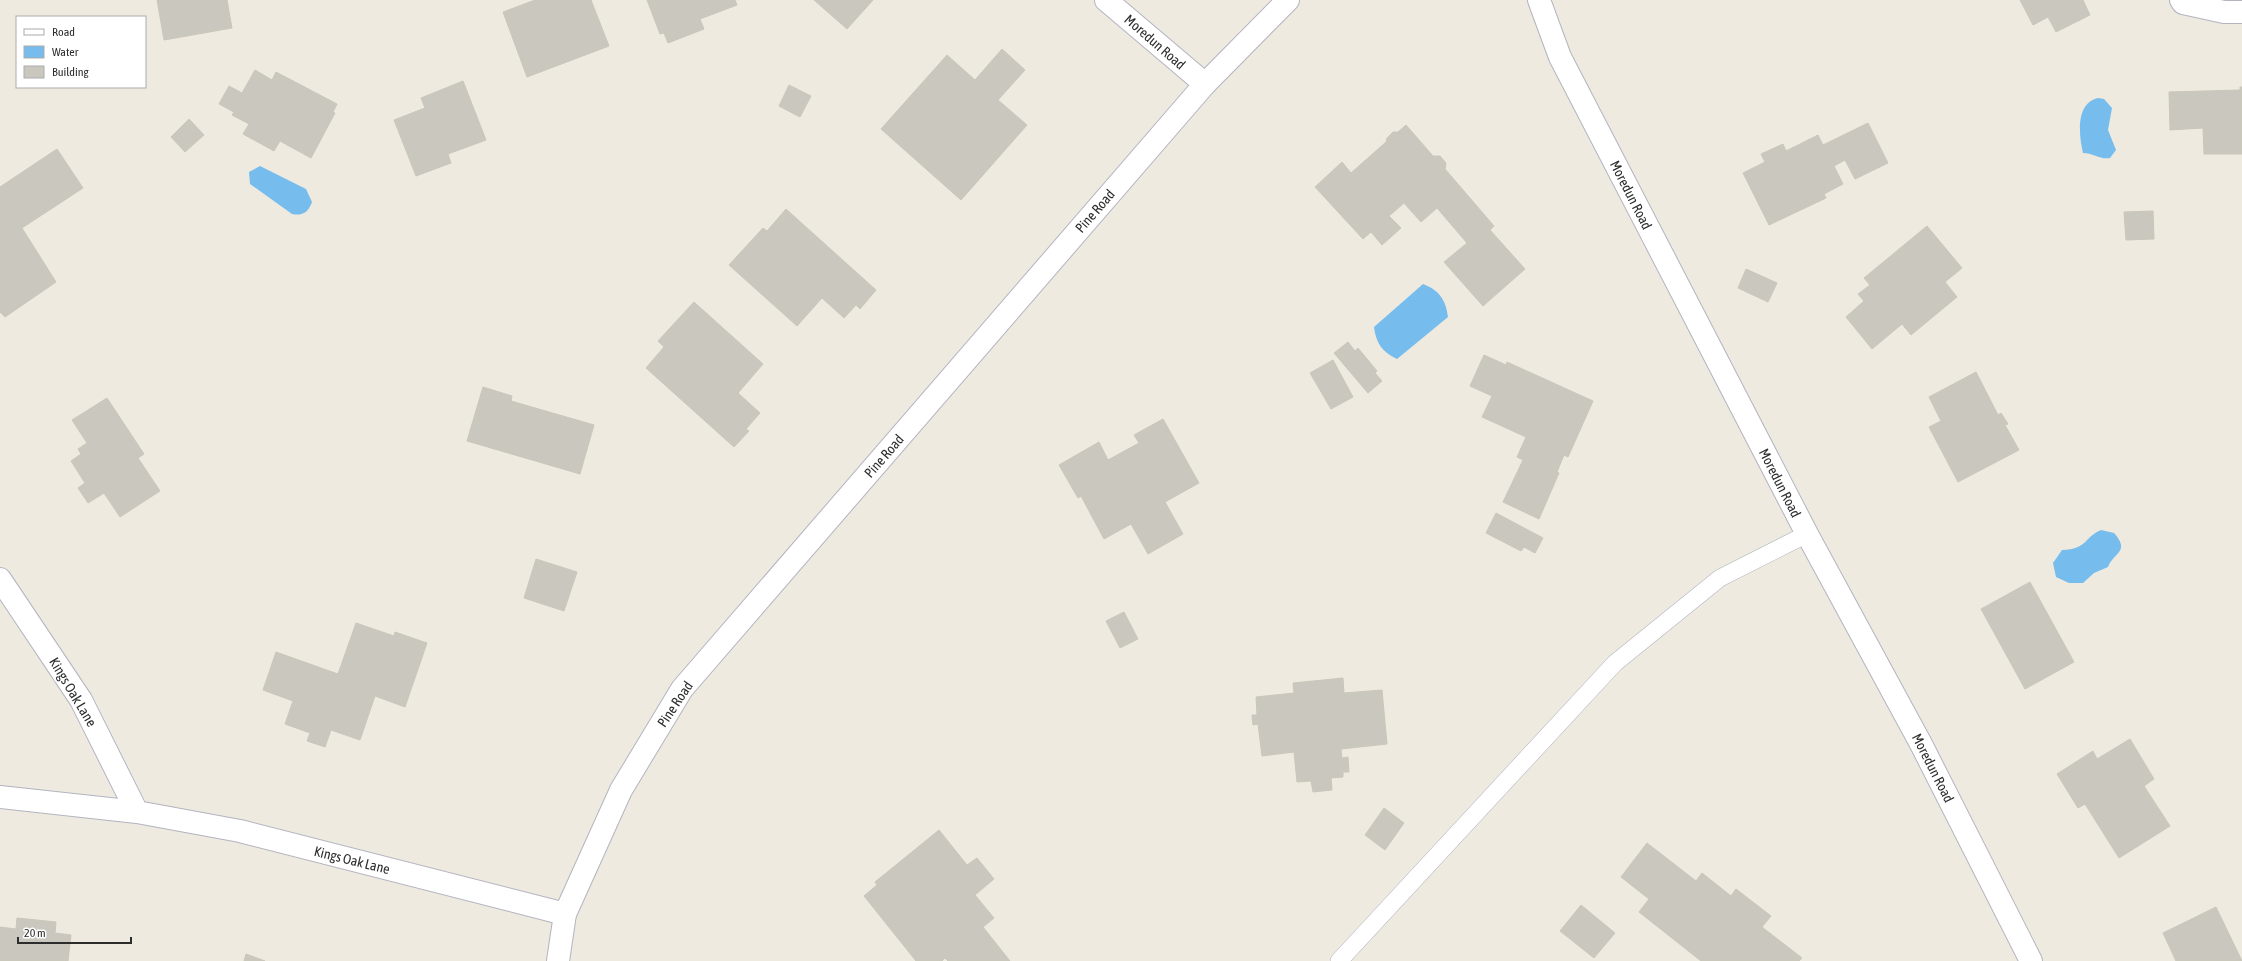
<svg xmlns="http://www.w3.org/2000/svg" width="2242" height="961" viewBox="0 0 2242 961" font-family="'Asap Condensed',sans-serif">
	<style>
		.water { fill: #76bced }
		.building { fill: #cac8be; stroke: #cac6b9 }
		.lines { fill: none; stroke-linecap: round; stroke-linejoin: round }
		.lane-casing { stroke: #b3b4c0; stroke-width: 18 }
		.street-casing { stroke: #b3b4c0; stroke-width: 24 }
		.secondary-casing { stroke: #b3b4c0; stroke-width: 24 }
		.lane { stroke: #fff; stroke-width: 17 }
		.street { stroke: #fff; stroke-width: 22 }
		.secondary { stroke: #fff; stroke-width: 22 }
		.labels { text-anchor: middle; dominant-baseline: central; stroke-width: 4; stroke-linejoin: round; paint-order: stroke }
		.street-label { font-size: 14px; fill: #2d2d2d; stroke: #fff }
	</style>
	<rect width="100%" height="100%" fill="#eeeae0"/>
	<path class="water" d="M2098 98 2104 99 2112 108 2108 130 2116 150 2110 158C2101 160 2093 153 2083 153 2079 136 2075 103 2098 98Z
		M260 166 306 189 312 202C308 213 302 216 292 214L250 184 249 172Z
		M1423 284C1439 290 1446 300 1448 317L1397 359C1382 352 1376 343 1374 327Z
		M2101 530 2114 533C2131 552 2113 553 2108 567L2094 573 2083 583H2069L2056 577 2053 563 2062 550C2088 549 2083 538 2101 530Z"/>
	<path class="building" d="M157 0H227L232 28 164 40Z
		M535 0H591L609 46 527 77 503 12Z
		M647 0H735L737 5 700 19 704 29 668 43 664 33 660 34Z
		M814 0H873L847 29Z
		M2020 0H2083L2090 15 2056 32 2048 17 2033 25Z
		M1002 49 1025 70 998 100 1027 125 961 200 881 129 947 55 975 80Z
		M255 70 272 80 276 72 337 104 333 112 335 113 311 158 280 141 274 151 243 134 249 124 232 115 234 112 219 104 229 86 242 93Z
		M463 81 486 140 448 154 451 163 416 176 394 120 425 108 421 98Z
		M789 85 811 96 800 117 779 106Z
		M2240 87H2242V154H2204L2203 128 2170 130 2169 92 2240 90Z
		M189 119 204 135 185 152 171 137Z
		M1868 123 1888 163 1855 179 1845 160 1834 166 1843 184 1824 194 1826 198 1769 225 1743 173 1765 162 1761 154 1783 144 1786 151 1818 135 1823 145Z
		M1406 125 1433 156H1440L1446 163 1445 169 1494 226 1490 230 1525 269 1483 306 1444 262 1467 243 1437 208 1421 222 1404 203 1389 216 1401 228 1382 245 1371 232 1363 239 1315 187 1342 162 1351 173 1386 142 1387 138 1393 132H1398Z
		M57 149 83 188 22 228 56 282 5 317 0 312V187Z
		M786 209 876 290 860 309 856 305 844 318 822 298 797 326 729 265 763 228 767 231Z
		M2153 211 2154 239 2126 240 2124 212Z
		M1927 226 1962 268 1945 282 1957 297 1911 335 1902 324 1872 349 1846 317 1864 301 1858 294 1870 285 1864 278Z
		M1746 269 1777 283 1768 302 1738 288Z
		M694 302 763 364 738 393 760 413 746 429 749 431 734 447 646 368 664 347 658 341Z
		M1348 342 1355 351 1358 348 1377 371 1375 373 1382 381 1368 393 1334 353Z
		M1484 355 1506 365 1507 362 1593 401 1568 457 1564 455 1557 472 1559 473 1539 519 1503 502 1523 460 1517 457 1526 437 1482 417 1492 396 1470 386Z
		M1333 360 1353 397 1331 409 1310 373Z
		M1976 372 1998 415 2001 413 2008 424 2005 425 2019 450 1958 482 1929 427 1941 421 1929 397Z
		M483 387 512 396 511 401 594 425 580 474 467 441Z
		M107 398 144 454 138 458 160 491 120 517 104 493 88 503 78 488 85 483 71 461 81 454 78 449 87 443 72 420Z
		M1163 419 1199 483 1165 502 1183 534 1148 554 1131 524 1104 539 1081 496 1078 498 1059 465 1099 442 1108 460 1139 443 1134 435Z
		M1496 513 1543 538 1535 553 1524 547 1521 551 1486 533Z
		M536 559 577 572 564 611 524 598Z
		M2030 582 2074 662 2025 689 1981 609Z
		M1124 612 1138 639 1120 648 1106 621Z
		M356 623 394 636 395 632 427 643 405 707 375 696 360 740 331 730 325 747 307 741 310 733 285 724 293 701 263 690 276 652 338 674Z
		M1343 678 1344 693 1382 690 1387 744 1341 749 1342 758 1348 757 1349 772H1343V777L1331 778 1332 790 1313 792 1311 781 1297 782 1294 752 1262 756 1258 724 1253 725 1252 715H1257L1256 697 1294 693 1293 683Z
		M2130 739 2154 779 2144 786 2170 826 2119 858 2085 804 2078 808 2057 774 2093 751 2097 759Z
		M1384 808 1404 823 1385 850 1365 835Z
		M939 830 967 865 977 858 994 879 975 895 994 918 983 927 1010 961H948L945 958 942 961H916L864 896 877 885 875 882Z
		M1647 843 1696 881 1702 873 1731 896 1736 889 1771 916 1762 927 1802 958 1799 961H1701L1639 912 1649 899 1621 877Z
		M1581 905 1615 933 1594 958 1560 931Z
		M2216 907 2242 961H2176L2163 933Z
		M17 918 56 922 55 933 71 935 68 961H0V927L16 929Z
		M246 954 265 961H244Z"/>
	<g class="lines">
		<defs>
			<path id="lane" d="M1339 961 1615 663 1720 578 1807 534"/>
			<path id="street" d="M1106 0 1205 84
				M1539 0 1560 57 1807 534 1921 744 2031 961
				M2181 0 2183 3 2224 12H2242
				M0 579 81 700 137 812 0 797
				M137 812 240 831 565 914"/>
			<path id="secondary" d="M558 961 565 914 621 790 682 689 1205 84 1288 0"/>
		</defs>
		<use href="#lane" class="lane-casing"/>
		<use href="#street" class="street-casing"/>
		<use href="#secondary" class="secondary-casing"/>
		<use href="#lane" class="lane"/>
		<use href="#street" class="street"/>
		<use href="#secondary" class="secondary"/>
	</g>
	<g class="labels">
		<g class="street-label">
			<text transform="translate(1155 42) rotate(41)">Moredun Road</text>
			<text transform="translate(1631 195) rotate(63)">Moredun Road</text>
			<text transform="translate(1095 211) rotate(-49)">Pine Road</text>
			<text transform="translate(884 456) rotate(-49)">Pine Road</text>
			<text transform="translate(1780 483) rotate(63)">Moredun Road</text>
			<text transform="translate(73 692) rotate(59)">Kings Oak Lane</text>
			<text transform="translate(675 704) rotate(-56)">Pine Road</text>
			<text transform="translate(1933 768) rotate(63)">Moredun Road</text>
			<text transform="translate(352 860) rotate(14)">Kings Oak Lane</text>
		</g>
	</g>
	<rect x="16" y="16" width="130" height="72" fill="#ffffff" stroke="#ababab"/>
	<rect x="24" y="29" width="20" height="6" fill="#ffffff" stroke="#ababab"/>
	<text x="52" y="36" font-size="12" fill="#2d2d2d">Road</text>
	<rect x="24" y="46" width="20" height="12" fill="#76bced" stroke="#ababab"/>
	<text x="52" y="56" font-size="12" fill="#2d2d2d">Water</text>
	<rect x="24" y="66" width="20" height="12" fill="#cac8be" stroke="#ababab"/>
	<text x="52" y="76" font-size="12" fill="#2d2d2d">Building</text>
	<path d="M18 937v6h113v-6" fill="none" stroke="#2d2d2d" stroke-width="2"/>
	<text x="24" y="937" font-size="12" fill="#2d2d2d" stroke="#ffffff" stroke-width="3" paint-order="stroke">20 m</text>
</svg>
